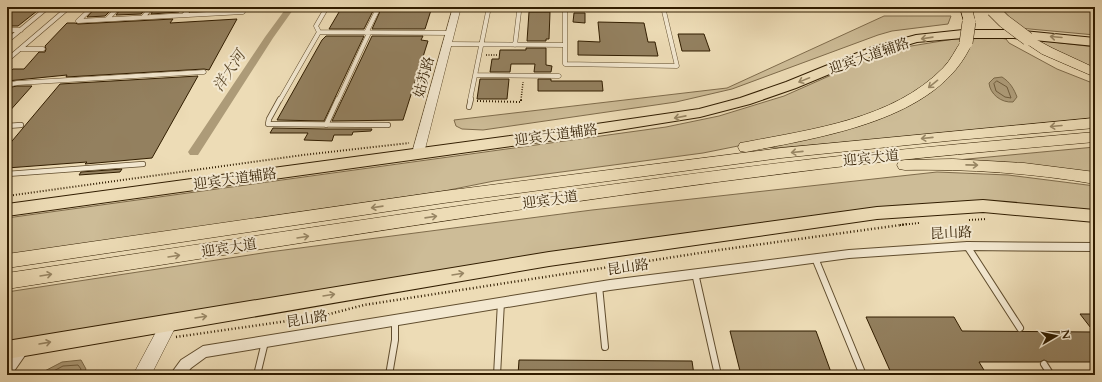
<svg xmlns="http://www.w3.org/2000/svg" width="1102" height="382" viewBox="0 0 1102 382" font-family="Cardo,'Noto Serif SC',serif">
	<style>
		.green { fill: #cdbc97; stroke: #7f6c4c }
		.water { fill: #ad9b78; stroke: #7b6948 }
		.lines { fill: none; stroke-linecap: round; stroke-linejoin: round }
		.shore { stroke: #6f5c3c; stroke-width: 1 }
		.canal { fill: #ad9b78; fill-rule: evenodd }
		.building { fill: #93805f; stroke: #311d00 }
		.service-far2-casing { stroke: #604d2e; stroke-width: 5 }
		.service-far1-casing { stroke: #604d2e; stroke-width: 6 }
		.service-casing { stroke: #604d2e; stroke-width: 8 }
		.minor-casing { stroke: #604d2e; stroke-width: 2 }
		.tertiary-casing { stroke: #604d2e; stroke-width: 1 }
		.primary-casing { stroke: #311d00; stroke-width: 2 }
		.trunk-casing { stroke: #311d00; stroke-width: 1 }
		.path-far2 { stroke: #311d00; stroke-width: 1.5; stroke-dasharray: 1 1.5; stroke-linecap: butt }
		.path-far1 { stroke: #311d00; stroke-width: 2; stroke-dasharray: 1 2; stroke-linecap: butt }
		.path { stroke: #311d00; stroke-width: 2.5; stroke-dasharray: 1 2.5; stroke-linecap: butt }
		.service-far2 { stroke: #f3e8d0; stroke-width: 4 }
		.service-far1 { stroke: #f3e8d0; stroke-width: 4.5 }
		.service { stroke: #f3e8d0; stroke-width: 6 }
		.minor { fill: #f3e8d0; fill-rule: evenodd }
		.tertiary { fill: #f3e8d0; fill-rule: evenodd }
		.primary { fill: #eddcb6; fill-rule: evenodd }
		.trunk { fill: #eddcb6; fill-rule: evenodd }
		.trunk-bridge-casing { stroke: #311d00; stroke-width: 14; stroke-linecap: butt }
		.trunk-bridge { stroke: #eddcb6; stroke-width: 13 }
		.oneway { stroke: #988664 }
		.labels { text-anchor: middle; dominant-baseline: central; stroke-width: 4; stroke-linejoin: round; paint-order: stroke }
		.street-label { font-size: 14px; fill: #311d00; stroke: #f3e8d0 }
		.water-label { font-size: 15px; font-style: italic; fill: #5c492a; stroke: #f3e8d0 }
	</style>
	<rect width="100%" height="100%" fill="#eddcb6"/>
	<filter id="stains"><feTurbulence type="fractalNoise" baseFrequency=".005" numOctaves="4"/><feColorMatrix values="0 0 0 0 .2 0 0 0 0 .09 0 0 0 0 .02 0 0 0 .5 -.17"/></filter>
	<radialGradient id="worn" r=".72"><stop offset=".6" stop-color="#630" stop-opacity="0"/><stop offset="1" stop-color="#630" stop-opacity=".3"/></radialGradient>
	<path class="green" d="M994 7H1095V35L1019 28Z
		M884 16H951L948 24 892 31 878 35 732 89 676 102 483 130 462 129 456 126 454 120 727 88Z
		M1000 38 1006 39 1009 43 1057 69 1095 84V121L776 148 748 144 703 153 494 181 444 191 7 255V218L666 127 719 116 784 96 854 65 905 47 954 39Z
		M1036 40 1095 47V71Z
		M1095 147V176L957 160Z
		M937 172 1008 175 1095 186V211L1074 208 993 202 7 343V292L269 252 592 210Z"/>
	<path class="water" d="M1002 77C1010 82 1014 89 1017 97L1013 102C1001 103 990 94 989 83L994 78Z
		M81 360 86 369 83 375H37L62 362Z"/>
	<g class="lines">
		<path class="shore" d="M997 81 1007 87 1011 98 1005 97 996 91 994 84Z
			M46 375 63 366 78 365 81 369 79 375"/>
		<path class="canal" d="M287 7H295L273 38 198 155H190L188 152 190 149 265 37Z"/>
	</g>
	<path class="building" d="M7 7H42L18 26H7Z
		M96 7H114L105 16 87 17Z
		M122 7H147L141 14 116 15Z
		M155 7H184L179 12 151 14Z
		M342 7H375L364 29H329Z
		M382 7H432L425 29H372Z
		M529 12H550L549 39H546V41H527Z
		M574 13H585V23L573 22Z
		M173 19 170 23 237 19 209 70 204 69 66 77 67 75 7 81V75L13 69H24L39 52H45L46 49 45 46 67 23H75L78 24Z
		M598 22 644 23 648 42H655L658 56 578 55V41L600 42Z
		M678 34H704L710 51H682Z
		M326 36H364L324 121 277 120 322 40Z
		M372 36H423L421 40 428 41 403 120 332 121Z
		M526 48H546V65L552 66 551 72H534L535 64H511L510 72H490L492 59H499L500 50H526Z
		M198 76 152 158 85 164 87 162 7 168V147L60 84Z
		M480 79H509L507 99H477Z
		M538 79H551V81H602L603 91H538Z
		M17 86H32L7 114V88Z
		M273 128 326 129H372L371 131 353 132 352 135H334L332 141 304 140 308 133H270Z
		M122 169 120 172 79 175 81 172Z
		M1080 314H1095V362H1048L1044 360 1040 362H979L987 375H892L866 317H954L962 331 1094 332Z
		M730 331H816L832 375H741Z
		M519 360 692 361 694 375H518Z"/>
	<g class="lines">
		<defs>
			<path id="service-far2" d="M93 7 78 21 243 12
				M327 7 316 26 319 32 450 33
				M563 7 565 12V64L677 66 663 7
				M184 15 191 7
				M143 17 152 7
				M107 19 119 7
				M7 30H21
				M366 33 379 7
				M7 41 48 7
				M448 44 565 45
				M515 45 519 12
				M20 49H43
				M7 60 69 7
				M475 75 559 76
				M7 85 17 83 204 72
				M280 100 319 32
				M338 100 369 33
				M470 100 489 7"/>
			<path id="service-far1" d="M280 99 269 119 268 124 388 125
				M469 107 471 99
				M326 125 338 99
				M7 126 21 125
				M7 174 143 164"/>
			<path id="service" d="M967 246 1020 328
				M815 258 863 375
				M695 273 718 375
				M599 286 605 347
				M1044 364 1051 375
				M257 375 265 342
				M389 375 395 340V321
				M497 375 501 302"/>
			<path id="minor" d="M967 242 1095 243V251L967 250 849 258 610 290 206 357 191 368 185 375H170L181 360 203 346 610 280 849 250Z
				M24 341 28 343 30 347 28 351 12 374 7 375V360L20 343Z"/>
			<path id="tertiary" d="M453 7H461L424 153 422 156H414L412 153Z
				M170 315 176 317 178 322 151 375H133L164 317Z"/>
			<path id="primary" d="M963 30H1014L1095 38V46L1014 38H963L917 42 880 53 796 88 750 104 700 117 562 139 7 216V204L562 129 699 109 740 98 786 82 872 47 916 35Z
				M983 200 1095 210V222L983 212 877 219 549 266 7 359V341L549 252 877 207Z"/>
			<path id="trunk" d="M960 7H972L975 22 973 25H965Z
				M1028 35 1052 48 1095 68V77L1042 54 1024 42 1022 39 1024 36Z
				M966 39 970 40 972 43C939 121 820 137 746 152L740 151 738 147 740 143 746 142C813 129 893 119 943 68 951 60 955 50 962 40Z
				M1095 118V128L957 140 781 158 444 203 7 268V254L444 191 781 148Z
				M1095 132V142C1003 150 912 158 820 169 548 202 278 247 7 289V273C278 233 548 190 821 158 912 148 1003 140 1095 132Z
				M953 159 1024 163 1095 172V184C1032 173 969 169 905 170L899 169 897 165 899 161 905 160Z"/>
		</defs>
		<use href="#service-far2" class="service-far2-casing"/>
		<use href="#service-far1" class="service-far1-casing"/>
		<use href="#service" class="service-casing"/>
		<use href="#minor" class="minor-casing"/>
		<use href="#tertiary" class="tertiary-casing"/>
		<use href="#primary" class="primary-casing"/>
		<use href="#trunk" class="trunk-casing"/>
		<path class="path-far2" d="M486 55H497
			M521 100 523 82"/>
		<path class="path-far1" d="M477 101 521 102V99
			M7 196 303 155 409 143
			M969 220 987 219
			M900 225 919 223"/>
		<path class="path" d="M176 337 322 316 364 305 719 250 908 224"/>
		<use href="#service-far2" class="service-far2"/>
		<use href="#service-far1" class="service-far1"/>
		<use href="#service" class="service"/>
		<use href="#minor" class="minor"/>
		<use href="#tertiary" class="tertiary"/>
		<use href="#primary" class="primary"/>
		<use href="#trunk" class="trunk"/>
		<defs>
			<path id="trunk-bridge" d="M993 10 1004 21 1028 39
				M966 43 969 22"/>
		</defs>
		<use href="#trunk-bridge" class="trunk-bridge-casing"/>
		<use href="#trunk-bridge" class="trunk-bridge"/>
	</g>
	<defs><path id="oneway-shaft" d="M-6 0H5M1.5-3L5.5 0L1.5 3" fill="none" stroke-width="1.6" stroke-linecap="round" stroke-linejoin="round"/></defs>
	<g class="oneway">
		<use href="#oneway-shaft" transform="translate(1056 37) rotate(-175)"/>
		<use href="#oneway-shaft" transform="translate(927 38) rotate(172)"/>
		<use href="#oneway-shaft" transform="translate(804 80) rotate(158)"/>
		<use href="#oneway-shaft" transform="translate(933 84) rotate(141)"/>
		<use href="#oneway-shaft" transform="translate(680 117) rotate(169)"/>
		<use href="#oneway-shaft" transform="translate(1056 126) rotate(175)"/>
		<use href="#oneway-shaft" transform="translate(927 138) rotate(174)"/>
		<use href="#oneway-shaft" transform="translate(797 152) rotate(174)"/>
		<use href="#oneway-shaft" transform="translate(972 165) rotate(1)"/>
		<use href="#oneway-shaft" transform="translate(377 207) rotate(172)"/>
		<use href="#oneway-shaft" transform="translate(431 217) rotate(-8)"/>
		<use href="#oneway-shaft" transform="translate(303 237) rotate(-9)"/>
		<use href="#oneway-shaft" transform="translate(174 256) rotate(-9)"/>
		<use href="#oneway-shaft" transform="translate(458 274) rotate(-9)"/>
		<use href="#oneway-shaft" transform="translate(46 275) rotate(-9)"/>
		<use href="#oneway-shaft" transform="translate(329 295) rotate(-9)"/>
		<use href="#oneway-shaft" transform="translate(201 317) rotate(-9)"/>
		<use href="#oneway-shaft" transform="translate(45 343) rotate(-10)"/>
	</g>
	<g class="labels">
		<g class="street-label">
			<text transform="translate(869 56) rotate(-19)">迎宾大道辅路</text>
			<text transform="translate(424 77) rotate(-75)">姑苏路</text>
			<text transform="translate(556 135) rotate(-8)">迎宾大道辅路</text>
			<text transform="translate(871 158) rotate(-6)">迎宾大道</text>
			<text transform="translate(235 179) rotate(-8)">迎宾大道辅路</text>
			<text transform="translate(550 200) rotate(-8)">迎宾大道</text>
			<text transform="translate(951 233) rotate(-3)">昆山路</text>
			<text transform="translate(229 248) rotate(-9)">迎宾大道</text>
			<text transform="translate(628 267) rotate(-8)">昆山路</text>
			<text transform="translate(307 319) rotate(-9)">昆山路</text>
		</g>
		<g class="water-label">
			<text transform="translate(229 71) rotate(-56)">洋大河</text>
		</g>
	</g>
	<rect width="1102" height="382" fill="none" stroke="#eddcb6" stroke-width="24"/>
	<rect x="8" y="8" width="1086" height="366" fill="none" stroke="#311d00" stroke-width="2"/>
	<rect x="12" y="12" width="1078" height="358" fill="none" stroke="#311d00"/>
	<g transform="translate(1056 336) rotate(81)" stroke="#f3e8d0" stroke-width="3" paint-order="stroke">
	<path d="M0-3L7 15L0 10L-7 15Z" fill="#311d00"/>
	<text y="-6" font-size="11" font-weight="bold" text-anchor="middle" fill="#311d00">N</text>
	</g>
	<rect width="100%" height="100%" filter="url(#stains)"/>
	<rect width="100%" height="100%" fill="url(#worn)"/>
</svg>
